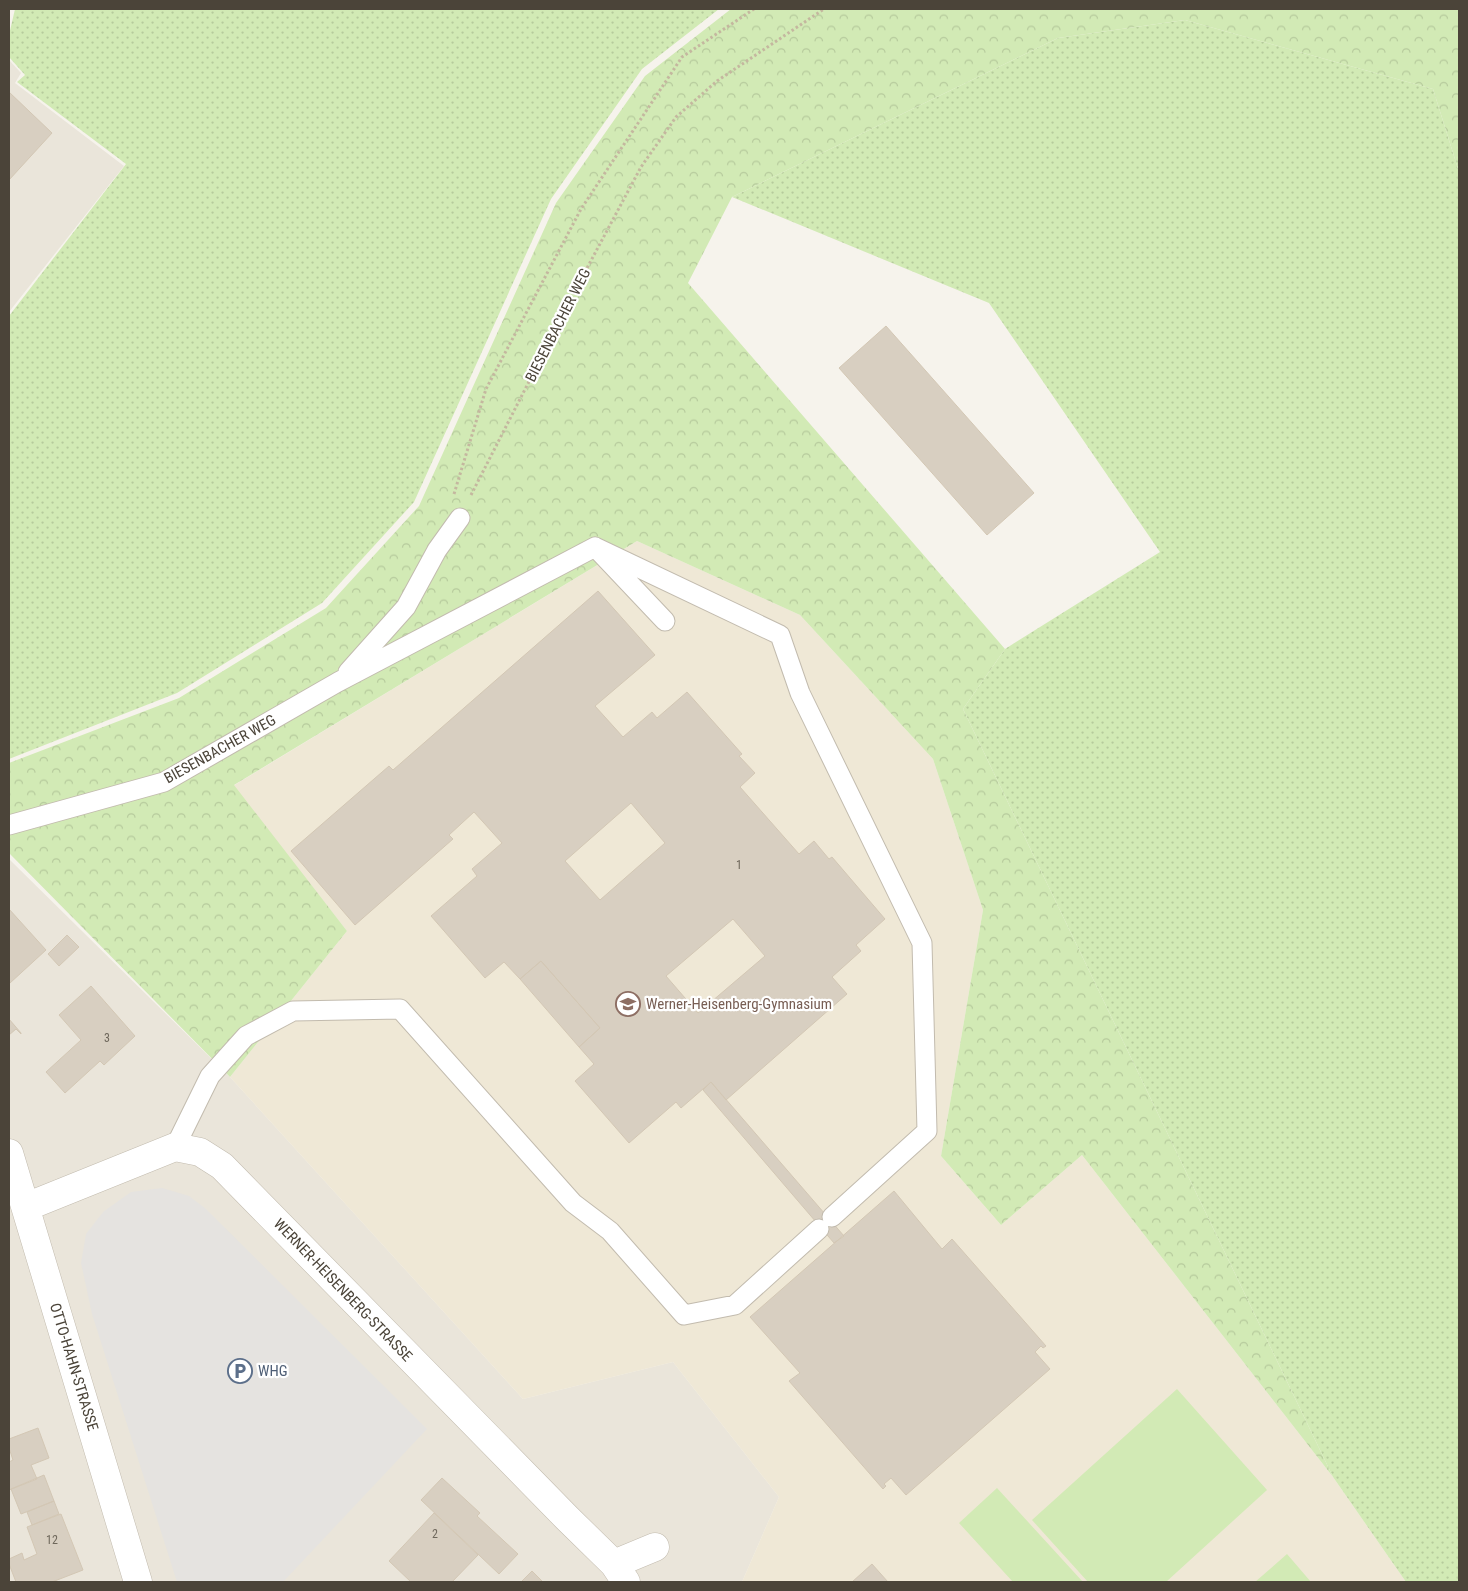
<svg xmlns="http://www.w3.org/2000/svg" width="1468" height="1591" viewBox="0 0 1468 1591" font-family="'Roboto Condensed',sans-serif">
	<style>
		.residential { fill: #eae5da }
		.education { fill: #efe8d6 }
		.grass { fill: url(#grass-dots) }
		.forest { fill: url(#forest-crowns) }
		.pitch { fill: #d2eab5 }
		.parking { fill: #e5e3e0 }
		.building { fill: #d8cfc1; stroke: #d3c7b4; fill-rule: evenodd }
		.lines { fill: none; stroke-linecap: round; stroke-linejoin: round }
		.service-casing { stroke: #c2bbae; stroke-width: 21 }
		.minor-casing { stroke: #c2bbae; stroke-width: 29 }
		.path { stroke: #c4b79f; stroke-width: 3; stroke-dasharray: 2.5 2.5; stroke-linecap: butt }
		.service { stroke: #fff; stroke-width: 19 }
		.minor { stroke: #fff; stroke-width: 28 }
		.labels { text-anchor: middle; dominant-baseline: central; stroke-width: 4.5; stroke-linejoin: round; paint-order: stroke }
		.number-label { font-size: 12px; fill: #6e675b }
		.street-label { font-size: 15px; fill: #4b4439; stroke: #fff }
		.education-label { font-size: 15px; fill: #785e54; stroke: #fff; text-anchor: start }
		.service-label { font-size: 15px; fill: #4e5e75; stroke: #fff; text-anchor: start }
	</style>
	<defs>
		<pattern id="grass-dots" width="8" height="8" patternUnits="userSpaceOnUse" patternTransform="scale(1.25)"><rect width="8" height="8" fill="#d2eab5"/><path d="M2 2h.1M6 6h.1" fill="none" stroke="#b6ca9c" stroke-width="1.8" stroke-linecap="round"/></pattern>
		<pattern id="forest-crowns" width="20" height="18" patternUnits="userSpaceOnUse" patternTransform="scale(1.25)"><rect width="20" height="18" fill="#d2eab5"/><path d="M2 6a3 3 0 1 1 6 0M12 15a3 3 0 1 1 6 0" fill="none" stroke="#b6ca9c"/></pattern>
	</defs>
	<rect width="100%" height="100%" fill="#f6f3ec"/>
	<path class="residential" d="M9 60 21 73 15 83 124 166 9 312Z
		M9 859 230 1077 523 1399 673 1362 779 1497 742 1582H9Z"/>
	<path class="education" d="M637 541 800 615 933 759 983 910 941 1156 1001 1225 1082 1155 1333 1477 1406 1582H742L779 1497 673 1362 523 1399 230 1077 347 931 233 786Z"/>
	<path class="grass" d="M15 9H719L642 69 551 199 414 502 322 603 177 693 9 759V316L126 164 17 82 25 75 9 57V35Z
		M1185 20 1433 89 1459 172V1582H1406L1333 1477 963 709 1005 649 1160 552 989 303 732 197 1058 38Z"/>
	<path class="forest" d="M731 9H1459V172L1433 89 1185 20 1058 38 732 197 688 283 1005 649 963 709 1333 1477 1082 1155 1001 1225 941 1156 983 910 933 759 800 615 637 541 234 785 347 931 230 1077 9 853V763L179 698 326 608 419 506 556 203 645 76Z"/>
	<path class="pitch" d="M1177 1389 1267 1490 1166 1582H1088L1032 1520Z
		M997 1488 1083 1582H1013L959 1523Z
		M1287 1554 1311 1582H1255Z"/>
	<path class="parking" d="M162 1188 189 1196 206 1209 427 1429 283 1582H177L92 1314 81 1263 86 1234 103 1212 131 1192Z"/>
	<path class="building" d="M9 92 52 133 9 180Z
		M886 326 1034 493 987 535 839 368Z
		M598 591 655 655 595 706 623 737 652 712 657 718 687 692 742 754 739 756 755 773 740 787 799 854 814 841 829 859 832 857 885 919 856 945 861 951 832 977 847 994 726 1100 711 1082 681 1108 676 1102 629 1143 575 1081 594 1064 579 1047 600 1028 541 961 520 979 504 962 485 978 431 916 477 876 472 869 502 843 474 812 449 835 453 839 355 925 291 851 389 766 393 770ZM631 803 665 843 600 900 565 861ZM733 919 765 956 698 1013 666 976Z
		M9 909 46 950 10 983 9 981Z
		M67 935 79 947 59 966 48 954Z
		M541 961 600 1028 579 1047 520 979Z
		M91 986 135 1036 104 1065 100 1061 65 1093 46 1072 81 1040 59 1015Z
		M9 1019 21 1033V1034L16 1029 9 1035Z
		M711 1082 844 1236 834 1243 703 1090Z
		M894 1191 942 1249 952 1239 1046 1346 1043 1348 1041 1346 1035 1352 1050 1369 906 1495 891 1478 884 1484 886 1486 883 1489 789 1381 800 1373 750 1317Z
		M38 1428 49 1458 31 1465 37 1479 9 1490V1462L13 1460 9 1448V1439Z
		M44 1475 54 1501 21 1514 11 1489Z
		M442 1478 480 1513 477 1516 518 1554 499 1574 421 1500Z
		M54 1501 59 1514 32 1525 27 1512Z
		M434 1513 478 1555 452 1582H411L389 1561Z
		M61 1514 83 1570 52 1582H16L9 1564V1559L22 1553 24 1560 37 1554 27 1527Z
		M872 1564 888 1582H852Z
		M532 1571 543 1582H521Z"/>
	<g class="lines">
		<defs>
			<path id="service" d="M595 547 780 635 800 693 922 943 927 1131 832 1217
				M348 672 406 607 437 550 460 518
				M9 825 164 782 338 682 595 547 665 621
				M175 1147 210 1076 246 1036 293 1011 400 1009 573 1203 610 1231 684 1315 735 1305 819 1229"/>
			<path id="minor" d="M9 1153 138 1582
				M26 1207 175 1147 200 1152 222 1166 567 1518 614 1564 626 1582
				M614 1564 655 1547"/>
		</defs>
		<use href="#service" class="service-casing"/>
		<use href="#minor" class="minor-casing"/>
		<path class="path" d="M454 494 486 389 581 209 682 57 754 9
			M471 495 586 270 641 167 676 117 717 81 824 9"/>
		<use href="#service" class="service"/>
		<use href="#minor" class="minor"/>
	</g>
	<defs>
		<symbol id="school-ring" viewBox="-11 -11 22 22"><circle r="9.5" fill="#fff" stroke="#8d6e63" stroke-width="1.5"/><path d="M0-5L7-2L0 1L-7-2ZM-4 1L0 2.5L4 1V4Q0 6-4 4Z" fill="#8d6e63"/></symbol>
		<symbol id="parking-ring" viewBox="-11 -11 22 22"><circle r="9.5" fill="#fff" stroke="#5c6f8a" stroke-width="1.5"/><path d="M-3.5-5.5H1a3.5 3.5 0 0 1 0 7H-1V5.5H-3.5ZM-1-3.4V-.6H.8a1.4 1.4 0 0 0 0-2.8Z" fill="#5c6f8a"/></symbol>
	</defs>
	<g fill-rule="evenodd">
		<use href="#school-ring" x="614" y="990" width="28" height="28"/>
		<use href="#parking-ring" x="226" y="1357" width="28" height="28"/>
	</g>
	<g class="labels">
		<g class="number-label">
			<text x="739" y="865">1</text>
			<text x="107" y="1038">3</text>
			<text x="435" y="1534">2</text>
			<text x="52" y="1540">12</text>
		</g>
		<g class="street-label">
			<text transform="translate(558 325) rotate(-63)">BIESENBACHER WEG</text>
			<text transform="translate(220 749) rotate(-29)">BIESENBACHER WEG</text>
			<text transform="translate(343 1290) rotate(46)">WERNER-HEISENBERG-STRASSE</text>
			<text transform="translate(74 1367) rotate(73)">OTTO-HAHN-STRASSE</text>
		</g>
		<g class="education-label">
			<text x="646" y="1004">Werner-Heisenberg-Gymnasium</text>
		</g>
		<g class="service-label">
			<text x="258" y="1371">WHG</text>
		</g>
	</g>
	<rect width="1468" height="1591" fill="none" stroke="#4b4439" stroke-width="20"/>
</svg>
